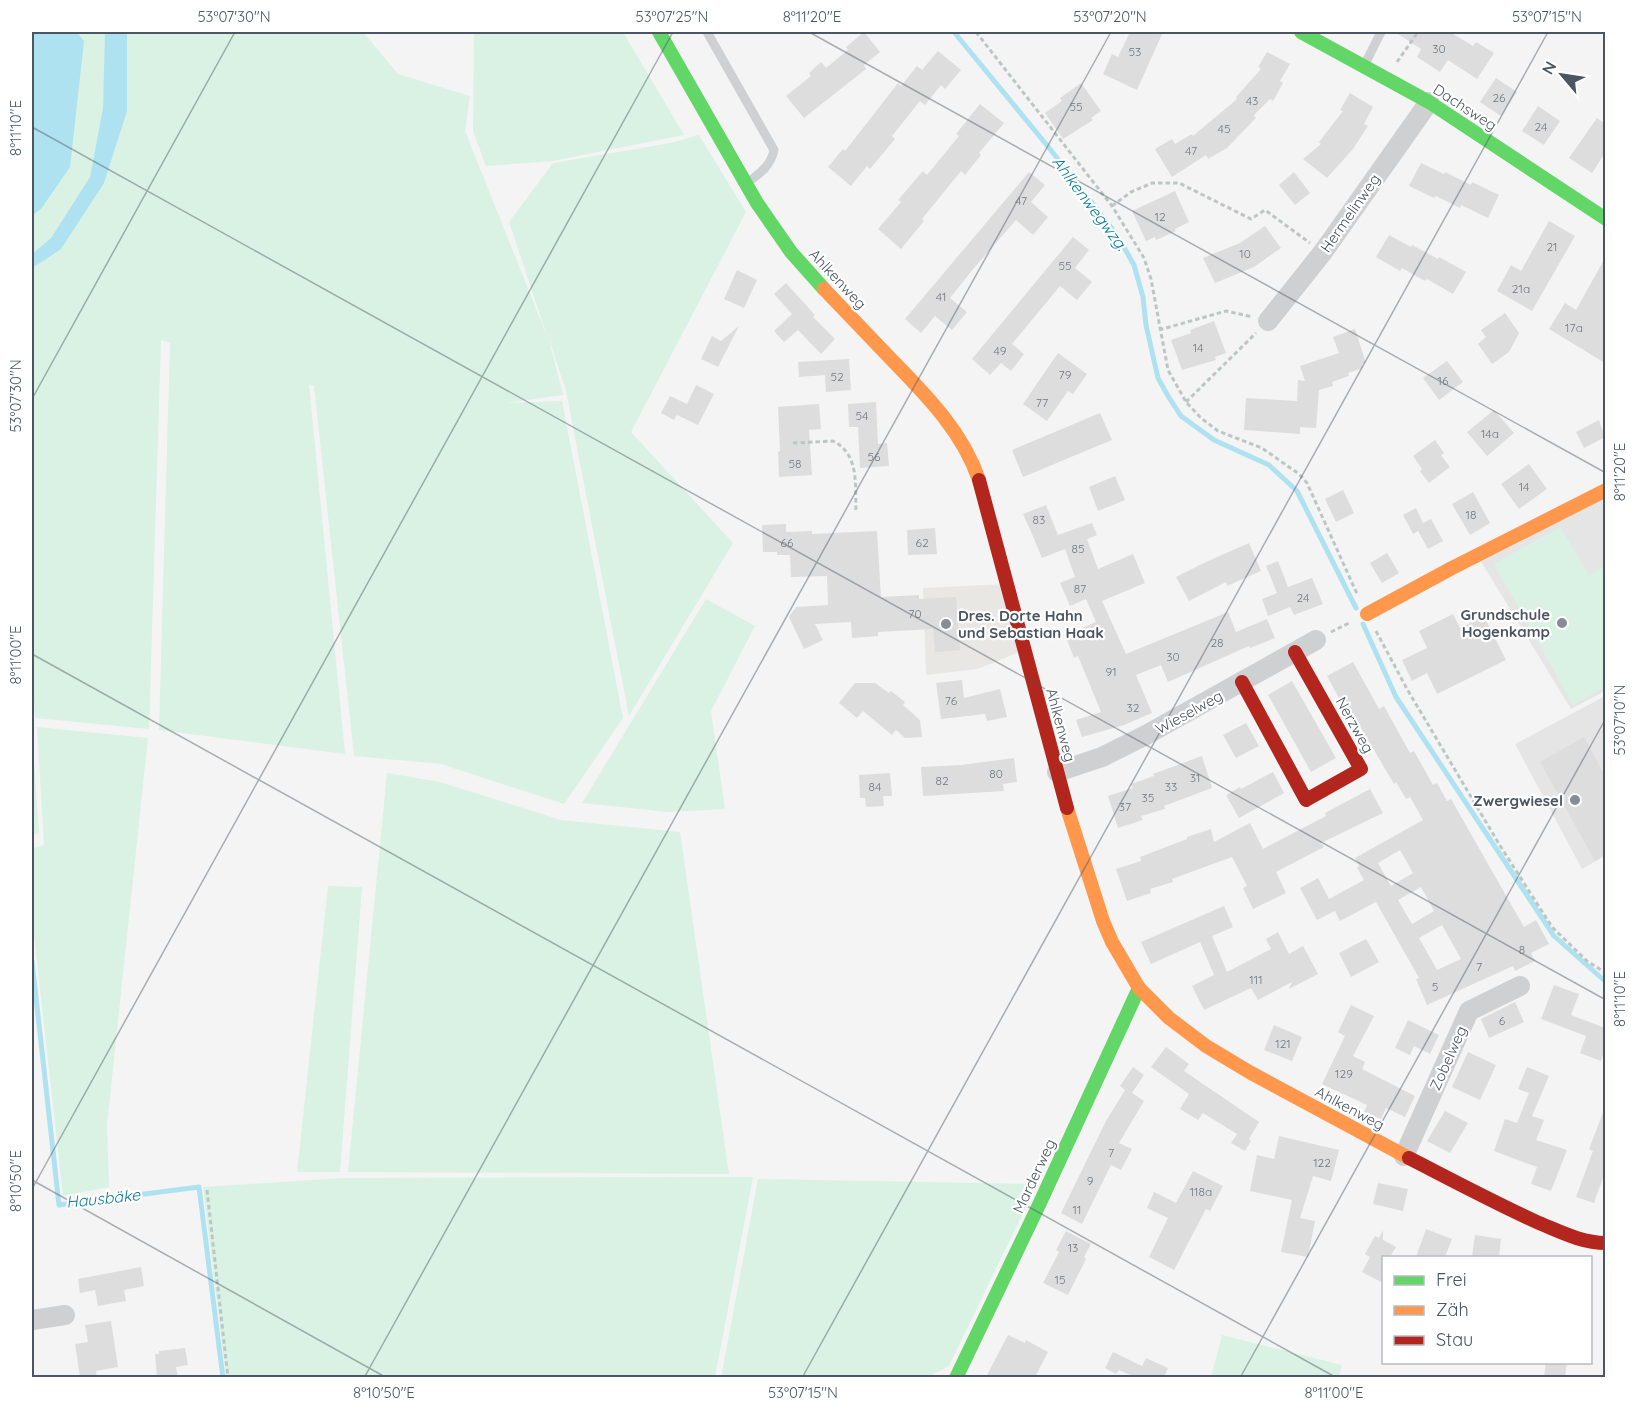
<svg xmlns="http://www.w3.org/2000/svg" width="1637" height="1409" viewBox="0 0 1637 1409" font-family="Quicksand,sans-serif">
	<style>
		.commercial { fill: #e8e7e3 }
		.education { fill: #e6e5e6 }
		.green { fill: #d9f2e3 }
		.water { fill: #aee2f0 }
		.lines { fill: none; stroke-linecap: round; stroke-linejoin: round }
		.stream { stroke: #aee2f0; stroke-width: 5 }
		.building { fill: #ddddde; fill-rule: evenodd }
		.path { stroke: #bcc7c4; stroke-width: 3; stroke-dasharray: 4.5 3; stroke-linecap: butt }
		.lane { stroke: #ced0d2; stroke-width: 9 }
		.street { stroke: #ced0d2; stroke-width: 20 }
		.fast { stroke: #63d668; stroke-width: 14 }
		.slow { stroke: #ff974d; stroke-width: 14 }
		.jam { stroke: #b3261e; stroke-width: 14 }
		.ticks { fill: none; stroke: #4a5661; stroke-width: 1.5; stroke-opacity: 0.45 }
		.poi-dot { fill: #868d94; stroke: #fff; stroke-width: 2 }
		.labels { text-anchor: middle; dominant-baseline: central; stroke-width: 4.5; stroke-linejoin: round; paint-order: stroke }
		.number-label { font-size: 12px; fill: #707881 }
		.street-label { font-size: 15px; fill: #4a5661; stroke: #fff }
		.poi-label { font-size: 15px; font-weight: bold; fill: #4a5661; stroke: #fff; text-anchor: end }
		.water-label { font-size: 16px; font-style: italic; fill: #0c7c9b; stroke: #fff }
		.neatline { fill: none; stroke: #4a5661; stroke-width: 2 }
		.ticks-label { font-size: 15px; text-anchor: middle; fill: #4a5661 }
	</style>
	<rect width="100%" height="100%" fill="#f4f4f4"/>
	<path class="commercial" d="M1007 584 1024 650 978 669 926 675 923 588Z"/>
	<path class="education" d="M1605 490V691L1571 709 1477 555Z
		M1605 696V856L1582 869 1515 744Z"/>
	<path class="green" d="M77 32H105L106 35 103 108 90 177 51 238 32 254V216L41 209 84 41Z
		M127 32H363L398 74 470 96 465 131 547 336 509 222 553 163 671 143 699 135 746 212 631 432 733 543 629 716 566 391 548 336 563 395 506 403 562 401 623 718 564 804 441 764 354 756 314 386 309 384 345 754 159 730 170 343 161 340 149 729 35 718 32 667V267L37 265 61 249 127 111Z
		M474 32H623L684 135 552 161 486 166 473 131Z
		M1560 527 1589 575 1605 567V687L1573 705 1494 564Z
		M706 599 755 626 711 711 725 809 668 812 582 803Z
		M37 727 148 738 107 1125 109 1187 63 1196 32 917V848L44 845Z
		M32 732 39 833 32 835Z
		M387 773 440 782 561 820 680 832 729 1174 348 1172Z
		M328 886 362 887 340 1172H297Z
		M753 1177 715 1377H226L203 1187 343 1178Z
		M758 1179 1037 1184 949 1366 928 1377 721 1378Z
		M1222 1335 1342 1365 1339 1377H1211Z"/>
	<path class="water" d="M32 32H77L84 41 70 167 41 209 32 216Z
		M105 32H127V111L104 183 61 249 37 265 32 267V254L51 238 90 177 103 108Z"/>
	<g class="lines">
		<path class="stream" d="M954 32 1050 149 1117 235 1134 265 1143 297 1146 325 1158 378 1168 396 1181 416 1214 440 1269 465 1297 491 1356 608
			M1363 624 1396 697 1554 936 1606 982
			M32 961 59 1205 199 1187 223 1378"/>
	</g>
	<path class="building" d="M864 32 880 52 864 65 866 69 804 118 786 96 811 76 809 73 821 62 826 68 848 50 846 47Z
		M1130 32H1163L1137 90 1103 74 1112 54 1118 57Z
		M1395 32H1450L1473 46 1476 42 1494 53 1477 79 1448 60 1440 72 1417 57 1421 49Z
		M938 51 961 70 945 89 941 85 925 105 920 101 892 136 895 139 870 169 867 166 851 186 828 167 843 149 845 151 898 83 901 86 917 66 922 70Z
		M1267 52 1290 64 1280 81 1283 83 1273 101 1270 99 1254 115 1256 118 1227 148 1208 159 1206 155 1172 177 1155 149 1172 139 1175 144 1192 134 1193 136 1237 99 1236 97 1261 69 1258 67Z
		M1496 78 1517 92 1501 116 1480 102Z
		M1081 83 1101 111 1091 118 1093 120 1063 139 1045 113 1062 101 1060 98Z
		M1350 93 1373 107 1364 124 1368 126 1353 149 1327 178 1303 159 1321 144 1319 142 1343 111 1340 110Z
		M980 104 1004 123 979 153 981 155 965 175 961 171 922 219 924 221 901 249 878 229 901 202 898 200 923 171 927 175 959 136 956 134Z
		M1538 106 1560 121 1544 145 1522 131Z
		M1597 118 1605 124V153L1592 173 1569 158Z
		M1421 163 1444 174 1445 172 1471 185 1472 182 1499 195 1488 218 1461 205 1460 208 1436 196 1434 198 1409 186Z
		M1029 172 1045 185 1031 202 1048 217 1033 235 1016 220 974 268 950 298 967 312 952 330 935 316 921 333 905 319Z
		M1294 172 1310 193 1295 205 1279 185Z
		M1175 191 1189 222 1175 229 1176 231 1156 240 1155 237 1146 241 1132 211Z
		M1549 221 1575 236 1532 311 1497 291 1511 265 1521 271Z
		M1265 226 1281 248 1254 267 1215 283 1203 258 1240 243Z
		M1389 235 1411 247 1412 245 1438 259 1439 257 1466 272 1453 294 1427 279 1425 281 1402 268 1400 271 1376 257Z
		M1073 237 1089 250 1075 268 1092 282 1077 300 1060 286 1012 344 1024 354 1011 371 1001 363 990 375 972 359Z
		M1605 258V363L1549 329 1565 303 1576 310Z
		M737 270 757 280 744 308 724 299Z
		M786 283 815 315 813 317 835 339 821 354 798 330 784 342 774 331 792 314 774 294Z
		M1505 313 1519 333 1509 352 1492 364 1478 344 1486 337 1481 330Z
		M1214 321 1226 353 1215 357 1216 360 1182 370 1171 340 1191 333 1190 330Z
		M739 326 718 367 701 359 712 336 721 341Z
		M1355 329 1366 363 1362 364 1363 368 1348 373 1349 376 1332 382 1333 386 1319 390 1316 428 1300 427V434L1244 430 1246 398 1297 401 1298 380 1305 381 1300 366 1339 353 1333 337Z
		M1058 353 1087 374 1073 394 1068 391 1047 421 1023 404Z
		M849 359 851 390 826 392 825 375 799 377 798 362Z
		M1447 361 1463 382 1439 400 1423 378Z
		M696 385 714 394 698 425 677 415 674 420 661 413 670 396 687 404Z
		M876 402 878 444 887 443 889 466 860 468 858 427H849L848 404Z
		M819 404 821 429 809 430 812 475 779 477 778 452 780 451 778 407Z
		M1494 410 1514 433 1487 456 1467 432Z
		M1100 413 1112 440 1023 477 1012 450Z
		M1599 420 1605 437 1584 448 1576 432Z
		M1435 440 1444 453 1441 455 1450 467 1429 483 1420 471 1422 469 1413 456Z
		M1529 464 1547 489 1519 509 1501 484Z
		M1115 476 1125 500 1098 511 1089 487Z
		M1343 490 1354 513 1336 522 1325 499Z
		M1473 492 1490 523 1470 535 1452 504Z
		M1046 505 1058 535 1092 523 1097 535 1087 539 1098 569 1133 554 1145 583 1102 601 1126 654 1228 612 1236 632 1267 619 1275 638 1250 648 1249 646 1168 682 1161 665 1136 675 1152 713 1124 725 1082 737 1076 720 1101 712 1078 656 1074 658 1065 635 1096 622 1086 599 1070 606 1060 583 1075 577 1065 549 1042 558 1032 534 1023 514Z
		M1416 508 1423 523 1431 519 1443 541 1428 549 1418 531 1413 534 1403 515Z
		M786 524V532L812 531V534L877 531 881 597 919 595V599L956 597 960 650 935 652 933 629 878 632V636L852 638 851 622 815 624 823 640 804 649 789 617 796 607 828 605 827 576 791 577 790 555H777V552H763L762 525Z
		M935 528 937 554 908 555 907 530Z
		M1249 543 1261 571 1227 586 1226 582 1189 601 1176 577 1206 562Z
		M1387 553 1399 573 1382 583 1370 563Z
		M1278 561 1288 587 1312 578 1323 604 1294 615 1290 607 1268 616 1262 599 1277 593 1266 566Z
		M1453 614 1460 628 1484 616 1506 660 1437 694 1427 673 1412 681 1402 660 1427 648 1419 631Z
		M1353 662 1379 709 1384 706 1410 753 1414 751 1433 785 1437 783 1447 801 1451 799 1524 927 1536 920 1549 944 1531 953 1535 961 1515 971 1513 966 1427 1005 1416 979 1419 978 1376 902 1340 921 1335 911 1317 920 1300 888 1318 878 1329 899 1364 880 1357 868 1359 866 1355 858 1423 820 1410 797 1406 799 1396 782 1394 784 1345 701 1341 702 1327 676ZM1400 850 1413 873 1391 886 1378 863ZM1421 887 1434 911 1412 924 1398 900ZM1442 925 1461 959 1437 970 1419 938Z
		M962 680 964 698 1000 689 1007 717 987 721 985 714 941 719 936 683Z
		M1292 681 1336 758 1311 772 1268 695Z
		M855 683H875L889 693 891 691 905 702 903 705 920 720 922 737 905 738 896 730 892 735 863 711 857 718 839 703Z
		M1246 723 1259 746 1236 758 1223 735Z
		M1584 737 1605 776V855L1595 861 1540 762Z
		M1202 756 1212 788 1164 806 1165 809 1141 816 1143 820 1118 828 1108 796 1133 788 1131 784 1154 776 1153 774Z
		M1014 758 1017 782 1003 784 1004 791 923 796 921 767 961 765Z
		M1273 772 1284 793 1239 818 1226 795 1240 787 1241 789Z
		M890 773 892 796H883L884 806 866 807 865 798H860L859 775Z
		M1370 789 1383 813 1321 843 1324 847 1276 872 1286 893 1253 909 1243 888 1247 886 1232 857 1172 879 1173 882 1150 889 1151 893 1127 901 1116 869 1141 861 1140 857 1187 839V837L1211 829 1214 842 1250 823 1263 849 1326 816 1325 813Z
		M1224 906 1233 927 1212 936 1227 972 1271 949 1266 939 1278 932 1289 954 1303 946 1318 974 1289 989 1292 982 1258 1000 1251 988 1204 1010 1192 986 1214 975 1200 942 1151 964 1141 942Z
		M1366 939 1379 962 1351 977 1339 953Z
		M1554 985 1579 994 1571 1015 1605 1028V1049L1601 1061 1580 1053 1586 1036 1541 1019Z
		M1515 1002 1524 1022 1489 1038 1481 1019Z
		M1351 1005 1374 1016 1353 1056 1365 1062 1362 1069 1415 1096 1405 1117 1386 1108 1381 1119 1364 1112 1367 1105 1322 1084 1345 1036 1338 1032Z
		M1408 1020 1439 1035 1430 1054 1414 1046 1410 1055 1395 1048Z
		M1274 1025 1302 1037 1292 1061 1264 1050Z
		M1166 1047 1189 1064 1184 1071 1259 1122 1249 1139 1251 1141 1245 1151 1231 1143 1237 1134 1203 1113 1198 1120 1180 1109 1189 1094 1151 1067Z
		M1468 1052 1496 1065 1480 1100 1452 1087Z
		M1133 1067 1144 1075 1132 1093 1144 1101 1119 1143 1132 1149 1121 1170 1111 1165 1082 1224 1061 1213 1106 1121 1125 1090 1120 1086Z
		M1527 1067 1549 1076 1532 1116 1544 1120 1536 1140 1567 1150 1551 1191 1531 1184 1537 1167 1494 1151 1505 1119 1517 1123 1529 1093 1518 1089Z
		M1604 1110 1605 1172 1594 1203 1576 1197 1593 1151 1589 1149Z
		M1445 1111 1468 1123 1450 1153 1427 1141Z
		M1279 1136 1339 1150 1331 1181 1313 1176 1300 1218 1315 1221 1308 1257 1281 1252 1292 1200 1250 1191 1257 1155 1274 1159Z
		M1193 1171 1223 1186 1210 1211 1206 1209 1174 1270 1149 1257 1168 1218 1147 1208 1154 1192 1176 1203Z
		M1378 1183 1408 1189 1403 1211 1373 1204Z
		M1426 1229 1452 1239 1445 1257H1416Z
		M1383 1230V1240L1396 1247 1390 1257H1383V1283L1362 1272 1370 1257 1365 1254 1375 1236 1379 1238Z
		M1066 1231 1091 1244 1084 1257 1086 1259 1068 1295 1043 1283 1059 1252 1056 1250Z
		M1475 1235 1501 1239 1499 1257H1472Z
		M141 1267 144 1286 124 1290 126 1301 98 1306 95 1290 80 1293 78 1279Z
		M111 1321 118 1367 96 1371 97 1377H80L75 1344 88 1342 85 1325Z
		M1008 1335 1025 1343 1026 1340 1048 1352 1035 1377H986Z
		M185 1348 188 1365 176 1367 178 1377H157L155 1354H159V1351Z
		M1113 1352 1142 1366 1146 1358 1168 1368 1164 1377H1165H1135L1119 1370 1116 1374 1105 1368Z
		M1546 1362H1567L1565 1377H1544Z"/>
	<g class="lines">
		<path class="path" d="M976 32 1112 206 1144 258 1151 279 1168 370 1186 402 1201 418 1218 431 1262 448 1299 474 1307 483 1358 596
			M1397 62 1418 32
			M1112 206 1131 192 1152 183H1179L1251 219 1265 210 1310 243
			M1159 330 1226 311 1253 317
			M1186 402 1256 333
			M793 443 833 441C860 454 855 487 856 512
			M1376 631 1407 689 1499 844 1552 927 1587 961 1606 973
			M1331 632 1349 623
			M207 1190 228 1378"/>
		<path class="lane" d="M707 32 774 150C771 166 759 174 747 183
			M1365 64 1381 32"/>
		<path class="street" d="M1268 321 1323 252 1429 102
			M1057 772 1102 757 1146 735 1316 640
			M1404 1156 1469 1011 1520 986
			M32 1320 65 1315"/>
		<path class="fast" d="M659 32 757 203 791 252 824 289
			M1301 32 1429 102 1606 219
			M956 1378 1038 1207 1139 988"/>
		<path class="slow" d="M824 289C846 312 869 336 891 359 926 395 963 432 979 480
			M1367 614 1452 568 1606 490
			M1067 808 1103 921 1112 942 1139 988 1169 1018 1206 1046 1251 1073 1409 1158"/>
		<path class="jam" d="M979 480 1067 808
			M1242 682 1306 800 1361 769 1295 652
			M1409 1158C1452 1180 1495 1203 1539 1223 1561 1232 1582 1243 1606 1243"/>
	</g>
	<path class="ticks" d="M809 32 1606 473M32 127 1606 1000M32 399 235 32M32 654 1337 1378M32 1180 387 1378M32 1189 673 32M364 1378 1111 32M802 1378 1548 32M1240 1378 1606 718"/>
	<g class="poi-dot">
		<circle cx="1562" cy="623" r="6"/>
		<circle cx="946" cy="624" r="6"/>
		<circle cx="1575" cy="800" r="6"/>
	</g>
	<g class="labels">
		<g class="number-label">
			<text x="1439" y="48">30</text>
			<text x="1135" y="51">53</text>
			<text x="1499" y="97">26</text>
			<text x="1252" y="100">43</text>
			<text x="1076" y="106">55</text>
			<text x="1541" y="126">24</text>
			<text x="1224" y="128">45</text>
			<text x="1191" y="150">47</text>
			<text x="1021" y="200">47</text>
			<text x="1160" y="216">12</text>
			<text x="1552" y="246">21</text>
			<text x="1245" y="253">10</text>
			<text x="1065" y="265">55</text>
			<text x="1521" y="288">21a</text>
			<text x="941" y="296">41</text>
			<text x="1574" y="327">17a</text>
			<text x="1198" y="347">14</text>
			<text x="1000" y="350">49</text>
			<text x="1065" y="374">79</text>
			<text x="837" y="376">52</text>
			<text x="1443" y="380">16</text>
			<text x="1042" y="402">77</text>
			<text x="862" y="415">54</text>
			<text x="1490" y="433">14a</text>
			<text x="874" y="456">56</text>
			<text x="795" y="463">58</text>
			<text x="1524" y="486">14</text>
			<text x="1471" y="514">18</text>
			<text x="1039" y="519">83</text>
			<text x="787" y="542">66</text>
			<text x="922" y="542">62</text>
			<text x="1078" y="548">85</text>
			<text x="1080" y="588">87</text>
			<text x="1303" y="597">24</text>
			<text x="915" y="613">70</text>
			<text x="1217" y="642">28</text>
			<text x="1173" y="656">30</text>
			<text x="1111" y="671">91</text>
			<text x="951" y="700">76</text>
			<text x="1133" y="707">32</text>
			<text x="996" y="773">80</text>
			<text x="1195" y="777">31</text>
			<text x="942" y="780">82</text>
			<text x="875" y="786">84</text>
			<text x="1171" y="786">33</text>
			<text x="1148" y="797">35</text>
			<text x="1125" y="806">37</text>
			<text x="1522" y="949">8</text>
			<text x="1479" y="966">7</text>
			<text x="1256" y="979">111</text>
			<text x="1435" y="986">5</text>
			<text x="1502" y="1020">6</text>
			<text x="1283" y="1043">121</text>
			<text x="1344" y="1073">129</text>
			<text x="1111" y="1152">7</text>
			<text x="1322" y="1162">122</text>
			<text x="1090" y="1180">9</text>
			<text x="1201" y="1191">118a</text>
			<text x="1077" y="1209">11</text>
			<text x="1073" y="1247">13</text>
			<text x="1060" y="1279">15</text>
		</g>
		<g class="street-label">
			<text transform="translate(1465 107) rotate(33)">Dachsweg</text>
			<text transform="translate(1350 213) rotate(-55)">Hermelinweg</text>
			<text transform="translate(838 279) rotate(47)">Ahlkenweg</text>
			<text transform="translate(1189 712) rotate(-29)">Wieselweg</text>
			<text transform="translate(1061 725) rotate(75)">Ahlkenweg</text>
			<text transform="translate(1355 725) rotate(61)">Nerzweg</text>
			<text transform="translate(1448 1058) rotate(-66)">Zobelweg</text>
			<text transform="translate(1350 1108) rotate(28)">Ahlkenweg</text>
			<text transform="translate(1034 1176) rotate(-65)">Marderweg</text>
		</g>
		<g class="poi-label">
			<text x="1550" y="614">Grundschule<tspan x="1550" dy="17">Hogenkamp</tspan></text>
			<text x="958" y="615" text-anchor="start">Dres. Dorte Hahn<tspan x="958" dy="17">und Sebastian Haak</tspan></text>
			<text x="1563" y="800">Zwergwiesel</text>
		</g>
		<g class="water-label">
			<text transform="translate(1090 203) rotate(53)">Ahlkenwegwzg.</text>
			<text transform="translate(103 1198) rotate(-6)">Hausbäke</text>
		</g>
	</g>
	<rect width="1637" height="1409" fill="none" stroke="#ffffff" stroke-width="66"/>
	<rect x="1382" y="1256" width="210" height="108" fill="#ffffff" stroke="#b7bbc0" stroke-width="1.5"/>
	<rect x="1394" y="1276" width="30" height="9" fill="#63d668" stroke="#b7bbc0" stroke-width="1.5"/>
	<text x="1436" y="1286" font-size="18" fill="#4a5661">Frei</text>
	<rect x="1394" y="1306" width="30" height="9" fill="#ff974d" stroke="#b7bbc0" stroke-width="1.5"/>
	<text x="1436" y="1316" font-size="18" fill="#4a5661">Zäh</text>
	<rect x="1394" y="1336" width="30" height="9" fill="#b3261e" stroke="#b7bbc0" stroke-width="1.5"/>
	<text x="1436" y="1346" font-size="18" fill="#4a5661">Stau</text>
	<g transform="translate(1562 75) rotate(299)" stroke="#ffffff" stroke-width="4.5" paint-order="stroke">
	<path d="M0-4.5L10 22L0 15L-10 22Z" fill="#4a5661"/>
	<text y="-9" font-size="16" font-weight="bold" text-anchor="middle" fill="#4a5661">N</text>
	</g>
	<rect x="33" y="33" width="1571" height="1343" class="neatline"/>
	<g class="ticks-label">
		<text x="234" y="22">53°07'30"N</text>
		<text x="672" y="22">53°07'25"N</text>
		<text x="812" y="22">8°11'20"E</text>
		<text x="1110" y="22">53°07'20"N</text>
		<text x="1547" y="22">53°07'15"N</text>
		<text transform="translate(16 128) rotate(-90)" y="5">8°11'10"E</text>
		<text transform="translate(16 396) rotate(-90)" y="5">53°07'30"N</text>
		<text transform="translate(1620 472) rotate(-90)" y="5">8°11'20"E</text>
		<text transform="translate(16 655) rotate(-90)" y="5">8°11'00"E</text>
		<text transform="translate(1620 720) rotate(-90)" y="5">53°07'10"N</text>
		<text transform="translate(1620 999) rotate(-90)" y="5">8°11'10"E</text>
		<text transform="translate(16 1181) rotate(-90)" y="5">8°10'50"E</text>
		<text x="384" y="1398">8°10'50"E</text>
		<text x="803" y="1398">53°07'15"N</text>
		<text x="1334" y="1398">8°11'00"E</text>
	</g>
</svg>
